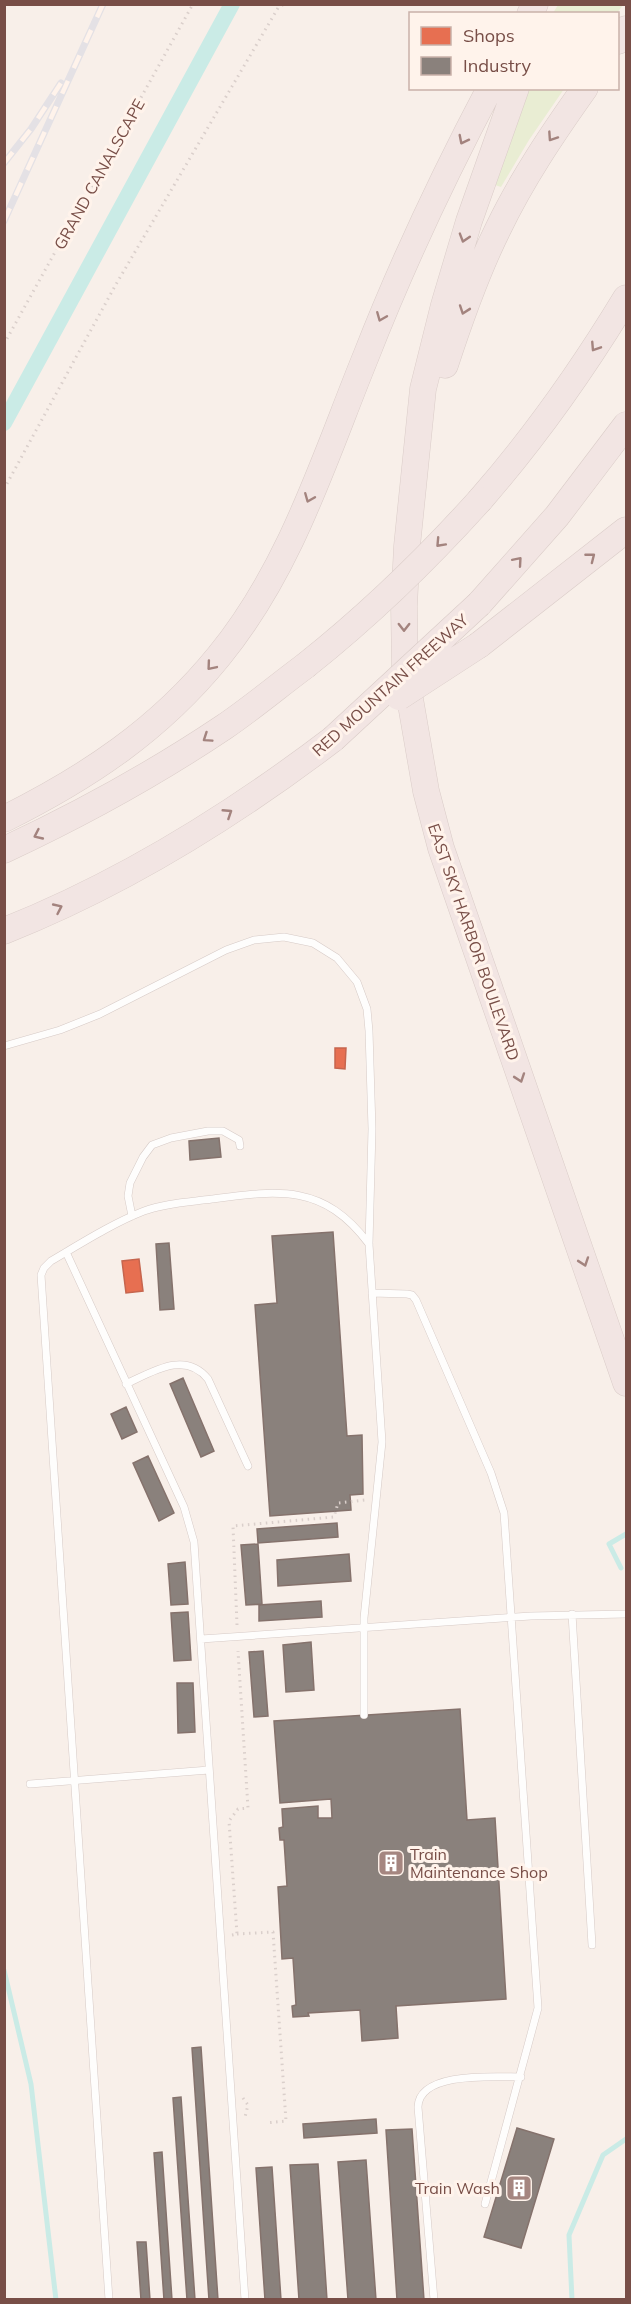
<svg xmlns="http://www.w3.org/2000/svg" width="631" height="2304" viewBox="0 0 631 2304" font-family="Mulish,sans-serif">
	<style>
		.green { fill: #e9edd3 }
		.shops { fill: #e76f51; stroke: #c6654e; stroke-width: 1.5 }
		.industry { fill: #8a817c; stroke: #85726c; stroke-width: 1.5 }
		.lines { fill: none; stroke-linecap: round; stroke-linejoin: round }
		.stream { stroke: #caebe6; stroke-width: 5 }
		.canal { stroke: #caebe6; stroke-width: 16 }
		.lane-casing { stroke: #d6cac6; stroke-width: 8 }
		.highway-casing { stroke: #daccc8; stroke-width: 27 }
		.path { stroke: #dacfcb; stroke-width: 3; stroke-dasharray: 1.5 4.5; stroke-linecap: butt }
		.lane { stroke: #fefdfc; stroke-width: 7 }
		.highway { stroke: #f2e5e3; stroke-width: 26 }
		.rail-casing { stroke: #e4e1e5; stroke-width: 7 }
		.rail { stroke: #fff3eb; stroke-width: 4.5; stroke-dasharray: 14; stroke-linecap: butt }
		.highway-bridge-casing { stroke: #daccc8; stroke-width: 27; stroke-linecap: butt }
		.highway-bridge { stroke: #f2e5e3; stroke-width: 26 }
		.oneway { stroke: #a3837e }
		.labels { text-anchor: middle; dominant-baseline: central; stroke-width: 6; stroke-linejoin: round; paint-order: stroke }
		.street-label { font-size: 16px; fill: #784e47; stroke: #fff3eb }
		.poi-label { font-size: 16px; fill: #784e47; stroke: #fff3eb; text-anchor: start }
	</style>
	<rect width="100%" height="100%" fill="#f8efe9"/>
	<path class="green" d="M558 5V4L623 5 617 13H553Z
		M522 89H564L529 140 501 187 489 183Z"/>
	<path class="shops" d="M335 1048H346L345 1069 335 1068Z
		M139 1259 143 1291 126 1293 122 1261Z"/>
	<path class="industry" d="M219 1138 221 1157 190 1160 189 1141Z
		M333 1232 347 1436 362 1435 363 1494 350 1495 351 1510 270 1516 255 1305 277 1303 272 1236Z
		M169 1243 174 1309 160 1310 156 1244Z
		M183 1378 214 1451 201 1457 170 1384Z
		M126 1407 137 1432 122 1439 111 1414Z
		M148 1456 174 1513 159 1521 133 1463Z
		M337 1523 338 1537 258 1543 257 1529Z
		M258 1544 262 1604 246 1605 241 1545Z
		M349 1554 351 1581 278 1586 277 1560Z
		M185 1562 188 1604 171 1605 168 1564Z
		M321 1601 322 1617 259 1621V1605Z
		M188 1612 191 1660 174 1661 171 1613Z
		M311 1642 314 1690 286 1692 283 1645Z
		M263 1651 268 1716 254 1717 249 1652Z
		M177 1683H193L195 1732 178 1733Z
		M460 1709 467 1820 495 1818 506 1999 396 2006 398 2038 362 2041 360 2010 308 2013 309 2016 293 2017 292 2006 296 2005 293 1958 282 1959 278 1887 287 1886 284 1840H280L279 1828 283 1827 282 1809 318 1806V1818H332L331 1799 280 1803 274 1721Z
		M201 2047 218 2300H209L192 2048Z
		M181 2097 195 2300H187L173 2098Z
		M376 2119 377 2133 304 2138 303 2124Z
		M517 2128 554 2139 521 2248 484 2237Z
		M412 2129 424 2300H397L386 2130Z
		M162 2152 172 2300H164L154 2153Z
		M366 2160 376 2300H348L338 2162Z
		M318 2164 327 2300H299L290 2165Z
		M272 2167 281 2300H265L256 2168Z
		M137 2242H146L150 2300H141Z"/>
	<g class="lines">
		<path class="stream" d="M621 1568 609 1544 626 1534
			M4 1970 31 2084 56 2300
			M572 2300 569 2235 603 2155 626 2139"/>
		<path class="canal" d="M4 423 232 4"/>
		<defs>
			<path id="lane" d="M4 1046 60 1030 100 1014 226 950 254 940 284 937 313 943 337 958 357 982 367 1009 369 1031 372 1129 369 1244 382 1442 364 1618V1715
				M132 1216 128 1196 130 1183 143 1157 152 1145 171 1138 208 1131H223L239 1140 240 1146
				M66 1252 184 1507 194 1542 245 2300
				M372 1293 407 1294 412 1295 416 1300 491 1473 504 1513 538 2008 485 2204
				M126 1384C152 1372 185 1350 208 1379L248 1466
				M572 1614 592 1945
				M201 1639 531 1616 626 1614
				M30 1784 209 1770
				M109 2300 41 1275 44 1268 51 1261C80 1244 113 1223 144 1211 165 1203 190 1202 212 1199 280 1190 324 1184 369 1244
				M434 2300 418 2107C419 2071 495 2077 521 2077"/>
			<path id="highway" d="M530 14 535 4
				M618 41 626 29
				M516 88 469 221 444 305 423 389 407 546 404 606 405 670 426 791 441 848 626 1383
				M445 365C460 319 476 273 498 229 522 179 553 133 585 88
				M480 500C535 437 583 369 626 298
				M479 604 557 516 626 425
				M479 645 626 530
				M4 819C88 777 159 730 219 656 291 568 324 459 366 356 402 264 444 175 490 88
				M4 850C81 814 154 774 224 727 252 708 278 686 305 666
				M4 931C122 884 232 816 333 739"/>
		</defs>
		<use href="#lane" class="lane-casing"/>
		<use href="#highway" class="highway-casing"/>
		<path class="path" d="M4 344 193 4
			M4 489 115 286 278 8 284 4
			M237 1625 233 1526 334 1517 338 1503 365 1500
			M237 1934 273 1932 286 2121 266 2123
			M232 1935 237 1934 229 1821 238 1809 248 1808 238 1651
			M243 2098 248 2105 245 2117"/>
		<use href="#lane" class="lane"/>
		<use href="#highway" class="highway"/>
		<defs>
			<path id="rail" d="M4 163 31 129 61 83
				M4 221 103 4"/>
		</defs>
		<use href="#rail" class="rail-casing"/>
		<use href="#rail" class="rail"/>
		<defs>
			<path id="highway-bridge" d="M305 666C368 616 426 560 480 500
				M399 697 479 645
				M333 739 479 604"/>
		</defs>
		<use href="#highway-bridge" class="highway-bridge-casing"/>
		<use href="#highway-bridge" class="highway-bridge"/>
	</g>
	<defs><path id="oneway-chevron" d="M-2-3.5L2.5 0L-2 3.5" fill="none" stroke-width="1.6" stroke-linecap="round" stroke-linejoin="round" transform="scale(1.5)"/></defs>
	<g class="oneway">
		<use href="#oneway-chevron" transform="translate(552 137) rotate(124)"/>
		<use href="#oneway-chevron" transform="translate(463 140) rotate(117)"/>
		<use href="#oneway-chevron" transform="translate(464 238) rotate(107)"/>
		<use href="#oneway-chevron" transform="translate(464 310) rotate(109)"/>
		<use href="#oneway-chevron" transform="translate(381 317) rotate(112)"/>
		<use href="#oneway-chevron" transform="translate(595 347) rotate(123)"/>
		<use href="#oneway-chevron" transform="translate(309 498) rotate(112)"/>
		<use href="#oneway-chevron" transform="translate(440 543) rotate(133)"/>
		<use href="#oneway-chevron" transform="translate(591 557) rotate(-38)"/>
		<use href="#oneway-chevron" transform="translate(518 561) rotate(-49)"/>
		<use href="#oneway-chevron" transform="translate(404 627) rotate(90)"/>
		<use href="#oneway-chevron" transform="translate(211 666) rotate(130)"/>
		<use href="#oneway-chevron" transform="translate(207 738) rotate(146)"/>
		<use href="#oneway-chevron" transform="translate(228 813) rotate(-33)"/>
		<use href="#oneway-chevron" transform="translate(38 835) rotate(155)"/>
		<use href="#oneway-chevron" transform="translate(58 908) rotate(-25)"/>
		<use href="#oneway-chevron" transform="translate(520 1078) rotate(71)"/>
		<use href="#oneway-chevron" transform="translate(584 1262) rotate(71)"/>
	</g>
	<defs>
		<symbol id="building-square" viewBox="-11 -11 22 22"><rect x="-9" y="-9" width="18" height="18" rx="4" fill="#a58680" stroke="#fff3eb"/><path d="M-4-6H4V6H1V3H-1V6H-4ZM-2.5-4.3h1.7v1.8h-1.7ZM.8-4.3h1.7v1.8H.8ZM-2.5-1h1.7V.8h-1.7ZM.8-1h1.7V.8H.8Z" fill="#fff"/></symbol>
	</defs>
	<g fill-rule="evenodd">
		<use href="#building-square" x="376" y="1848" width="30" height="30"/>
		<use href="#building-square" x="504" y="2173" width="30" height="30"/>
	</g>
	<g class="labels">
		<g class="street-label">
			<text transform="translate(99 174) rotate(-61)">GRAND CANALSCAPE</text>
			<text transform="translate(390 685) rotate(-42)">RED MOUNTAIN FREEWAY</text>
			<text transform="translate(474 942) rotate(71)">EAST SKY HARBOR BOULEVARD</text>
		</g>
		<g class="poi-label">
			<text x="410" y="1854">Train<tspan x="410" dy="18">Maintenance Shop</tspan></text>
			<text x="500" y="2188" text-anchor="end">Train Wash</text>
		</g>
	</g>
	<rect width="631" height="2304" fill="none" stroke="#784e47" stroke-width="12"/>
	<rect x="409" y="12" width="210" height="78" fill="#fff3eb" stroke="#c9b1a9" stroke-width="1.5"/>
	<rect x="421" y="27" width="30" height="18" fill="#e76f51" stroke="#c9b1a9" stroke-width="1.5"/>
	<text x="463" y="42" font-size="18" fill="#784e47">Shops</text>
	<rect x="421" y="57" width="30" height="18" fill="#8a817c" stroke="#c9b1a9" stroke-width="1.5"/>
	<text x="463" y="72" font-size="18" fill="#784e47">Industry</text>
</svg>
